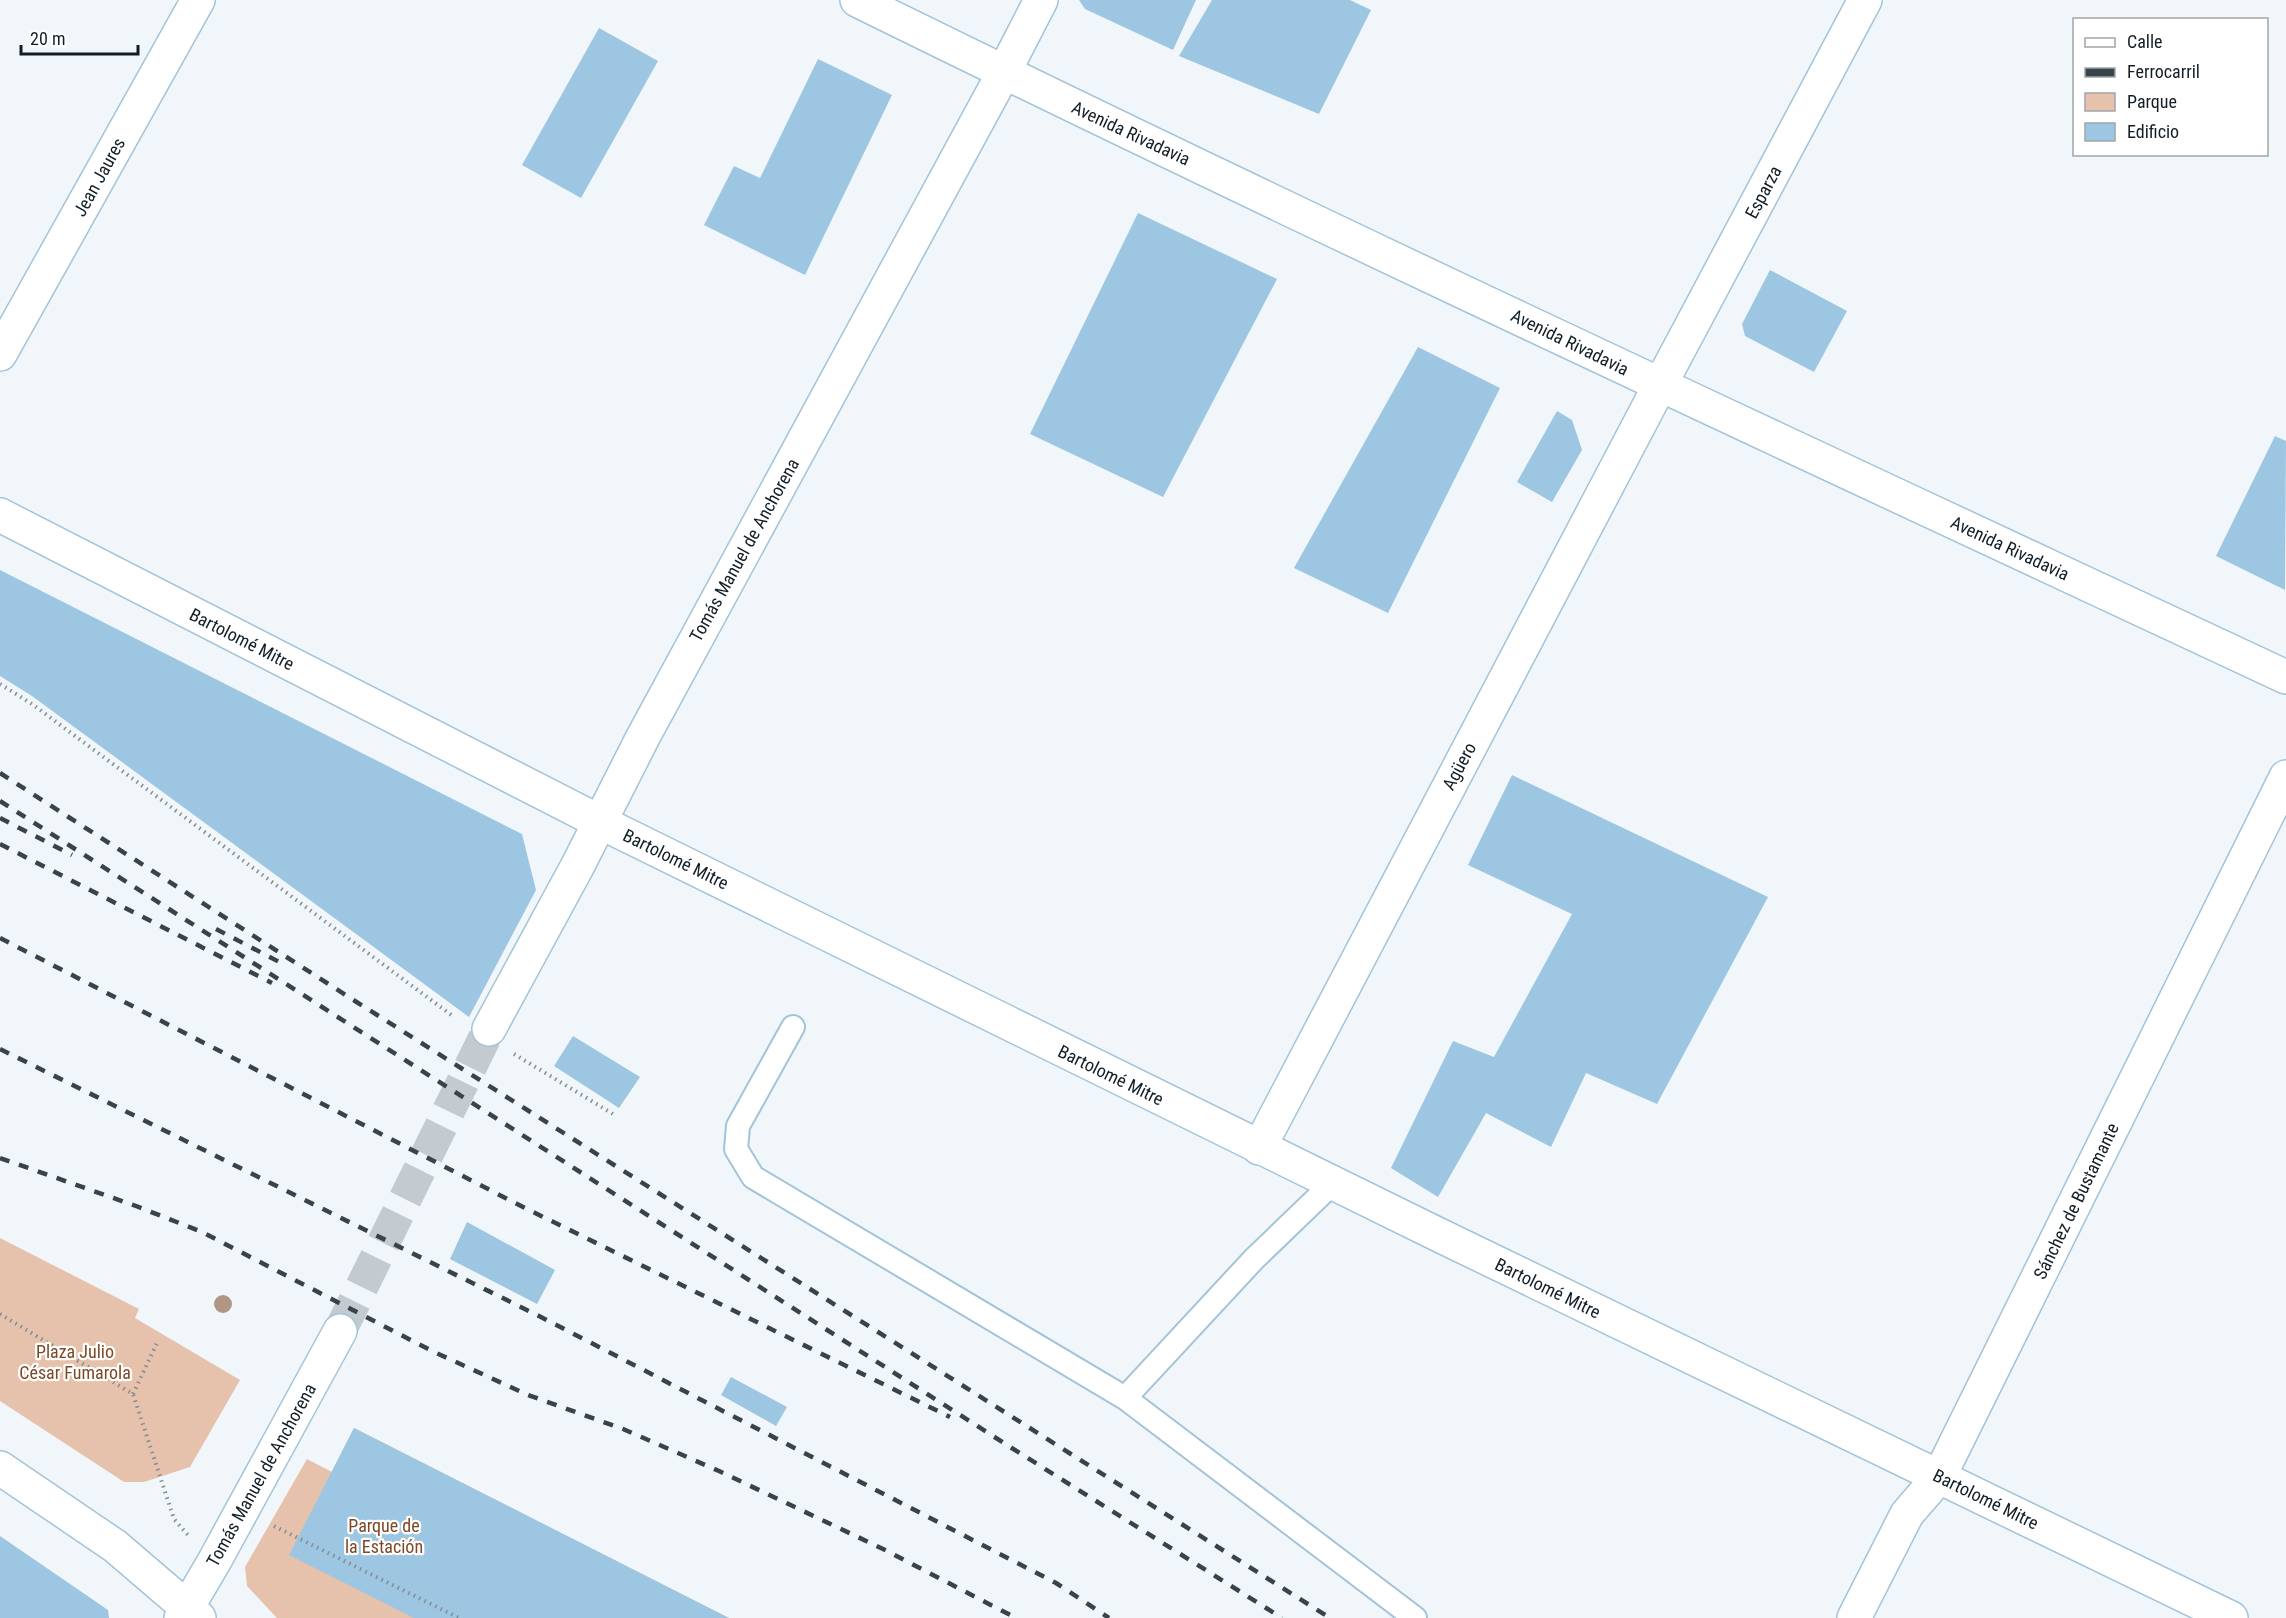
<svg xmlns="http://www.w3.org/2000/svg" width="2286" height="1618" viewBox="0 0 2286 1618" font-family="'Roboto Condensed',sans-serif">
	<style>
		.green { fill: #e6c2ac }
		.building { fill: #9cc6e1 }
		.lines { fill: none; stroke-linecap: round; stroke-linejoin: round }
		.street-tunnel { stroke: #c4cbd0; stroke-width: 33; stroke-dasharray: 33 16; stroke-linecap: butt }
		.lane-casing { stroke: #a3c3d8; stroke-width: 26 }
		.street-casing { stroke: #a3c3d8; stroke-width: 36 }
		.secondary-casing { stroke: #a3c3d8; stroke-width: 36 }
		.primary-casing { stroke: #a3c3d8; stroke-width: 36 }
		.path { stroke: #848d93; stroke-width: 4; stroke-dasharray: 1.5 4.5; stroke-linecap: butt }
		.lane { stroke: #fff; stroke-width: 22 }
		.street { stroke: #fff; stroke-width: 33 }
		.secondary { stroke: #fff; stroke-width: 33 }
		.primary { stroke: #fff; stroke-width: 33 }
		.rail { stroke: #38434a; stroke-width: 4.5; stroke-dasharray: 10 10; stroke-linecap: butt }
		.tree { fill: #b19684 }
		.labels { text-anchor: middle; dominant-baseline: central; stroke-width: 4.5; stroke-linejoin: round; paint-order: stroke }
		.street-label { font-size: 18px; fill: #121e26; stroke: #fff }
		.park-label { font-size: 18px; fill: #7d4823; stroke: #fff }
	</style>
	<rect width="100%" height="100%" fill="#f0f6fa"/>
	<path class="green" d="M0 1238 139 1309 135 1318 240 1380 190 1467 144 1482H124L0 1401Z
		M354 1428 729 1618H277L247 1586 245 1567 307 1459 332 1472Z"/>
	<path class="building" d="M1079 0H1196L1173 50 1085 9Z
		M1212 0H1350L1371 10 1319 114 1179 56Z
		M599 28 658 61 581 198 522 165Z
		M818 59 892 95 805 275 704 225 734 166 760 178Z
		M1138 213 1277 279 1163 497 1030 434Z
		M1770 270 1847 311 1814 372 1745 336 1742 324Z
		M1418 347 1500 388 1388 613 1294 568Z
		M1557 411 1572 420 1582 450 1552 502 1517 482Z
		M2275 436 2286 441 2285 590 2216 556Z
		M0 570 522 834 536 890 469 1017 32 696 0 676Z
		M1512 775 1768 897 1657 1104 1586 1073 1551 1147 1486 1113 1438 1197 1391 1168 1453 1041 1494 1057 1572 914 1468 865Z
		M573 1036 640 1077 619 1108 554 1066Z
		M467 1222 555 1270 537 1304 450 1259Z
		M731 1377 787 1407 776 1426 721 1395Z
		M354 1428 729 1618H414L289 1555Z
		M0 1536 108 1610 109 1618H0Z"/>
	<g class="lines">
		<path class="street-tunnel" d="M340 1331 489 1029"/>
		<defs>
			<path id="lane" d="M793 1027 738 1126 736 1149 753 1177 1125 1398 1415 1618
				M1125 1398 1254 1259 1334 1182"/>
			<path id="street" d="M0 354 198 0
				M489 1029 577 867 643 737 1004 72 1041 0
				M1259 1148 1660 385 1865 0
				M0 1468 115 1546 199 1618
				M181 1618 215 1560 340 1331
				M1854 1618 1907 1514 1939 1477 2286 777"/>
			<path id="secondary" d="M0 515 600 822 1437 1234 2231 1618"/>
			<path id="primary" d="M857 0C1330 233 1809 454 2286 677"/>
		</defs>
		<use href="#lane" class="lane-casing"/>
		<use href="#street" class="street-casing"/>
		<use href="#secondary" class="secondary-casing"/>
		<use href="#primary" class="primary-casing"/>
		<path class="path" d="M0 684 32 704 454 1017
			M514 1054 613 1114
			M0 1314 133 1394 174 1519 188 1535
			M133 1394 157 1343
			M274 1526 459 1618"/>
		<use href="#lane" class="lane"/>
		<use href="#street" class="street"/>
		<use href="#secondary" class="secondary"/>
		<use href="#primary" class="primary"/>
		<path class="rail" d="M0 773 355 1001 1330 1618
			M0 801 1007 1445 1282 1618
			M0 818 72 855
			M0 844 272 983
			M216 929 285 965
			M0 938 523 1207 950 1417
			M0 1049 539 1316 1056 1583 1109 1618
			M0 1158 136 1206 202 1232 432 1351 528 1395 623 1429 719 1471 883 1549 1016 1618"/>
	</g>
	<circle class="tree" cx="223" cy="1304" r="9"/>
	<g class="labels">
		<g class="street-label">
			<text transform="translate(1131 133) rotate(25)">Avenida Rivadavia</text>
			<text transform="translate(99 177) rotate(-61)">Jean Jaures</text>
			<text transform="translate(1763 192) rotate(-62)">Esparza</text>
			<text transform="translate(1570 342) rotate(26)">Avenida Rivadavia</text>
			<text transform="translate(2010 548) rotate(25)">Avenida Rivadavia</text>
			<text transform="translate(744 550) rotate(-61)">Tomás Manuel de Anchorena</text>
			<text transform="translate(242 639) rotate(27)">Bartolomé Mitre</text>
			<text transform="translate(1459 766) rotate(-62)">Agüero</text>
			<text transform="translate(676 859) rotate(26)">Bartolomé Mitre</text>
			<text transform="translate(1111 1075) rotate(26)">Bartolomé Mitre</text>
			<text transform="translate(2076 1201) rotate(-64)">Sánchez de Bustamante</text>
			<text transform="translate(1548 1288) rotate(26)">Bartolomé Mitre</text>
			<text transform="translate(261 1475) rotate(-61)">Tomás Manuel de Anchorena</text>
			<text transform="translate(1986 1499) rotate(26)">Bartolomé Mitre</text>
		</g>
		<g class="park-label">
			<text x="75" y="1351">Plaza Julio<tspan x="75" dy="21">César Fumarola</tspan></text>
			<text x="384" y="1525">Parque de<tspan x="384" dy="21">la Estación</tspan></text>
		</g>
	</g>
	<rect x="2073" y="18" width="195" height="138" fill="#ffffff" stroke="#a0a5a8" stroke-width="1.5"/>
	<rect x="2085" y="38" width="30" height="9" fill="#ffffff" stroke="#a0a5a8" stroke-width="1.5"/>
	<text x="2127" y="48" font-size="18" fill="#121e26">Calle</text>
	<rect x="2085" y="68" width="30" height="9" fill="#38434a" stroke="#a0a5a8" stroke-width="1.5"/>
	<text x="2127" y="78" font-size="18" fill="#121e26">Ferrocarril</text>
	<rect x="2085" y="93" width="30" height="18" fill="#e6c2ac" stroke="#a0a5a8" stroke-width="1.5"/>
	<text x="2127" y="108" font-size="18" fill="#121e26">Parque</text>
	<rect x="2085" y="123" width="30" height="18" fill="#9cc6e1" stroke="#a0a5a8" stroke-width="1.5"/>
	<text x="2127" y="138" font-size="18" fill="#121e26">Edificio</text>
	<path d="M21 45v9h117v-9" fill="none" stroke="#121e26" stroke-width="3"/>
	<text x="30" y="45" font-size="18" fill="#121e26" stroke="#ffffff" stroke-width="4.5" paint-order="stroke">20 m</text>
</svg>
